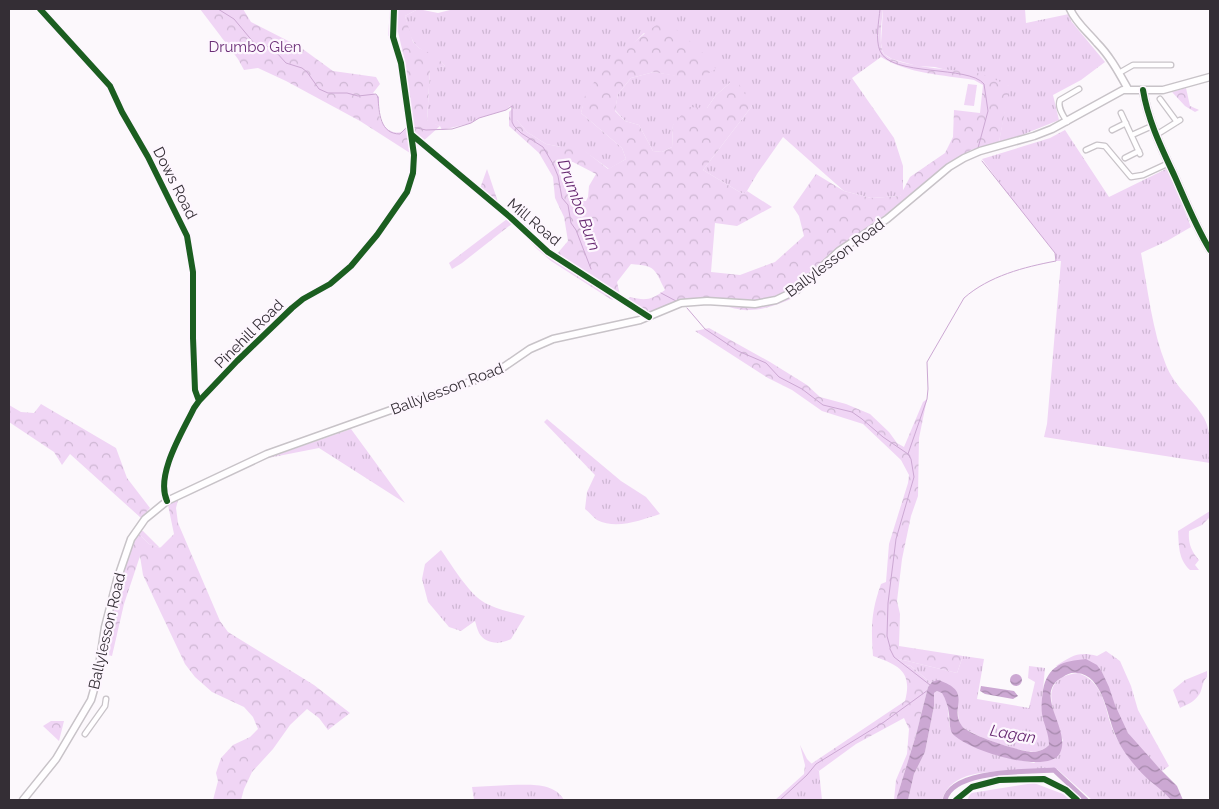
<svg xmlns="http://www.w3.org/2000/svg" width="1219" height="809" viewBox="0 0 1219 809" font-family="Raleway,sans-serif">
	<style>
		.grass { fill: url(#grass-tufts) }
		.forest { fill: url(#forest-crowns); fill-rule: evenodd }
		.pitch { fill: #f0d5f5 }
		.water { fill: url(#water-waves) }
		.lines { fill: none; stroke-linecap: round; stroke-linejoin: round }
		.stream { stroke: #cca8d3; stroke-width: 1 }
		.canal { stroke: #cca8d3; stroke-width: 5 }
		.street-casing { stroke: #c8c3c8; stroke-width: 7 }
		.secondary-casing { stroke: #c8c3c8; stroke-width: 9 }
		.street { stroke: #fffeff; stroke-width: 4.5 }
		.secondary { stroke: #fffeff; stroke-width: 6 }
		.cycleway-casing { stroke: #fdf6fe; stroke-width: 9 }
		.cycleway { stroke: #1b5e20; stroke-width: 6 }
		.labels { text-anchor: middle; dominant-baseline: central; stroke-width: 4.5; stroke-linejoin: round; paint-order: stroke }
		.park-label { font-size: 15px; fill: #6b2e76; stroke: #fdf6fe }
		.street-label { font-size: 15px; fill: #342e35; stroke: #fdf6fe }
		.water-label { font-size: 16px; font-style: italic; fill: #672971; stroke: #fdf6fe }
	</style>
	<defs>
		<pattern id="grass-tufts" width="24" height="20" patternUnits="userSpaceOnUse" patternTransform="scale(1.25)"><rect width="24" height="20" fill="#f0d5f5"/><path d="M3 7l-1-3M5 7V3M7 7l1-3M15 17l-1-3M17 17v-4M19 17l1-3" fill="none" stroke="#ceb7d3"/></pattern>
		<pattern id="forest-crowns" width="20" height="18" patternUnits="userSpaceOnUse" patternTransform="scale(1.25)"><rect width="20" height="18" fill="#f0d5f5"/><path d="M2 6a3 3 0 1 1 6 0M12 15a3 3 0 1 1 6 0" fill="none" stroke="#ceb7d3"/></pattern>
		<pattern id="water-waves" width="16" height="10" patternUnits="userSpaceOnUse" patternTransform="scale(1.25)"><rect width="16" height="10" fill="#cca8d3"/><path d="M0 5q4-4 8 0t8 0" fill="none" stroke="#a689ac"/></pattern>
	</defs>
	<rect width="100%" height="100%" fill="#fcf8fc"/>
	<path class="grass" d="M418 9 438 13 454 9H880L878 43 881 57 852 78 894 138 903 166V192L900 196 871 198 844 191 783 137 757 174 747 191 743 194 703 170 752 106 730 83 716 95 707 108 673 125 672 147 662 152 653 151 639 125 625 121 615 110 618 94 631 78 654 72 697 79 644 33 602 74 586 95 581 113 622 148 626 159 609 169 580 148 561 147 546 144 527 132 517 120 514 110 510 106 506 110 479 118 471 123 442 130 440 126 427 122 430 68 445 66C433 52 432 57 419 48 410 42 408 26 405 16Z
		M883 9H1025L1026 23 1069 14 1071 21 1105 62 1081 80 1053 95 1059 120 1017 137 999 142 1009 86 935 67 917 66 892 59 884 54 882 50 881 43Z
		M1065 130 1109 197 1168 168 1191 227 1167 241 1141 253C1148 290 1152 330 1166 365 1174 386 1193 399 1204 418 1211 430 1210 448 1210 463L1044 437 1047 424 1061 261H1056L1055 253 1005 190 982 159 1050 138Z
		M547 419 621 481 646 497 660 514C641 520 617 530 597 520 593 517 589 512 585 509L587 492 595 475 544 422Z
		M351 429 405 503 319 448 268 458Z
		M141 531H143L160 548 149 544 138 533Z
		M441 550C451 564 468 592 482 601 494 609 511 612 525 616L511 639C500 645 485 644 479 633 477 629 476 624 475 621L461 631 449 627 428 602 422 579 425 564Z
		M1106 651 1120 661 1131 686 1138 710 1169 766 1162 771C1151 759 1137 747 1128 733 1116 715 1111 692 1102 672L1056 666C1072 656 1078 651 1097 656Z
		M963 656 984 659 977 699 1029 708 1035 682 1028 678 1029 666 1045 668 1042 700 1049 735V745C1045 749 1040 751 1035 752 1022 753 968 735 961 725 956 717 959 704 958 694L932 682 931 683 911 666 903 664 899 659 957 673Z
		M1078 673C1101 681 1104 701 1110 722 1113 732 1119 744 1126 753 1139 771 1157 783 1171 800H1092L1057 769C1043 770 1028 771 1014 771 989 772 951 770 942 800H908L914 774 925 752 934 706V693L937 691 942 692 947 702 950 728 996 755 1034 763 1063 741C1055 714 1035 678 1078 673Z
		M800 745 807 759 819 771 822 800H775L804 774 805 765Z
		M1034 783 1063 794 1070 800H967L971 793Z
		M510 785C529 785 554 782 564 800H474L472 787Z"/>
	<path class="forest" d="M200 9H243L251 22 300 47 333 71 376 77 380 84 373 93 379 97C379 103 378 112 380 118 383 128 393 136 403 131L408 124 400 69 406 66 398 32 388 36 390 9H418L405 16 413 42 419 48 436 56 445 66 430 69 427 121 440 126 410 153 360 121 286 81 258 68 244 70 238 59Z
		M880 9H883C882 19 878 47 884 54 898 68 957 69 977 73 988 75 999 82 1010 86L999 142 971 150 951 161 885 215 829 255 804 279 786 291 791 299C779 304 764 310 750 310 741 311 731 307 723 306 700 302 679 305 659 316L647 313 627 300 630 297C646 301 651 300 665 290 654 268 656 266 631 264L617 282 620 295 612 300 551 261 537 249 513 223 462 263 452 269 449 263 507 219 478 194 487 169 498 202 529 228 548 249 556 255 568 241 564 217 555 198 553 177 539 153 509 126V112L513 108 518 116 517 120 527 132 546 144 561 147H580L608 169 626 159 622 148 581 113C583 107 583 99 586 94 601 69 638 37 662 21L669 23 701 51 716 69 697 80 654 72 631 78 618 94 615 111 625 121 639 125 653 151 662 152 672 147 673 125 688 107 707 108 716 95 730 83 728 78 736 79 752 106 703 170 743 194 747 191 772 207 737 226 715 223 711 272 740 275 775 262 804 236 799 216 793 207 816 174 844 191 871 198 900 196 910 177 945 153 953 137 954 110 980 113 983 85 974 80C944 75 908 74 881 57L878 43ZM573 162 596 174 589 186 588 197 586 201C564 202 562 179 558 163Z
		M1186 88 1190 106 1199 110 1195 112 1185 106 1172 92Z
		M709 328 770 362 807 385 820 397 846 404 870 414 889 432 897 443 904 447 923 402 927 399 919 438 918 496 911 516 902 559 897 601 900 614 899 646 963 656 957 673 899 659 903 664 911 666 931 683 928 687 916 735 896 800H894L896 780 907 754 909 729 904 718 856 744 819 771 811 764 905 701C913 671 898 665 873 656 871 627 871 612 881 584L886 582 889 544 908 483 909 475 901 460 863 424 822 411 792 390 768 378 695 331Z
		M41 404 116 448 127 478 150 508 141 518 70 454 62 465 54 452 9 422V405L21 412 34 413Z
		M178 500 176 508 178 523 220 621 228 632 314 685 350 713 328 730 319 718 307 709 290 725 273 749 252 772 244 789 241 800H213L218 781 216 773 221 758 233 745 250 737 258 729 253 717 244 707 212 692 195 677 185 664 143 575 140 556 124 604 112 656 104 654 112 608 128 556 138 533 149 544 160 548 174 534 168 505Z
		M1210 511V517L1202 525 1189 531C1188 543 1191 551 1199 560L1195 565 1199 570H1190C1178 559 1179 545 1178 531Z
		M1207 671V677C1201 683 1203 691 1198 696 1194 702 1186 705 1180 708L1173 690 1185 680Z
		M51 721H64L59 741 43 726Z"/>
	<path class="pitch" d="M968 84 977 85 974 106 964 105Z"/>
	<path class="water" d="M1086 659 1097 665 1102 672 1109 687 1115 705 1128 733 1160 769 1177 786 1183 800H1171C1161 788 1148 781 1138 769 1129 759 1120 747 1115 734 1107 716 1103 675 1077 673 1072 672 1067 674 1063 677 1031 693 1072 729 1060 753 1048 776 965 750 952 733 949 727 950 720 949 714 948 706 946 700 942 693L937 691 934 693V706L925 752 914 774 908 800H896L916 735 928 687 932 682 938 680C975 692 948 708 962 726 968 735 1024 753 1035 752 1040 751 1045 749 1049 745 1049 734 1044 725 1042 714 1041 706 1042 698 1043 690 1048 665 1063 661 1086 659Z
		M1010 680a6 6 0 1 1 12 0a6 6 0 1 1-12 0Z
		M981 686 1014 691 1018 696 1013 699 985 694 980 691Z"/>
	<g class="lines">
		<path class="stream" d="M218 9 234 19 254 43 265 45 276 52 286 63 302 68 307 72 319 89 328 93H347L358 96 376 94 378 97C379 113 380 134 400 134L408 126
			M880 9C879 21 875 39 880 51 891 77 969 65 984 84L988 111 978 148
			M412 127 426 130 452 129 471 123 479 118 506 110 512 106V122L514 126 521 133 543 147 553 164 558 176 562 198 568 205 571 223 576 230 591 269
			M661 293 676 301
			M687 308 705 329 738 351 766 363 779 377 802 389 823 405 852 412 862 419 883 437 908 454 911 459 914 477 896 539 888 603 887 636 890 647
			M908 454 927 399 928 389 927 362 964 298C989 276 1024 267 1056 261L1055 253 982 161
			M890 649 894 657 930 685
			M780 800 807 775 816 764 884 722 928 690"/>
		<path class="canal" d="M945 800C952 769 1028 772 1054 770L1086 800"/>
		<defs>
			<path id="street" d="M40 9 110 86 122 112 148 157 187 236 193 272V338L195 390 199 401
				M1119 73 1133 65H1171
				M1160 99 1177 122
				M1121 113 1140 154
				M1067 122C1063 115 1057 107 1060 100L1079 89
				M1112 130 1126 123
				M412 135 510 217 548 252 649 317
				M1132 135 1152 126
				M1156 135 1180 120
				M1086 150 1097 145 1105 146 1131 177 1143 175 1169 163
				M1125 158 1139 151
				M167 501C155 475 183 431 194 408L199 401 237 361 292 308 303 299 330 284 351 266 377 235 407 192 413 173 414 155 401 63 393 37 394 9
				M85 734 105 706 106 699"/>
			<path id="secondary" d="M1070 9C1076 23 1088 32 1097 43 1110 56 1119 73 1128 89
				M1143 90C1148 121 1162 149 1175 177 1186 202 1196 227 1210 250
				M23 800 56 759 91 700 97 679 105 627 117 580 131 539 145 519 167 501 267 454 495 373 530 349 553 339 640 320 681 303 707 301 755 304 776 300 797 290 839 251 887 219 949 167 964 158 980 151 1034 136 1052 129 1123 90H1163L1210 77"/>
		</defs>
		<use href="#street" class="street-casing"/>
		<use href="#secondary" class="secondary-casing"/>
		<use href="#street" class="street"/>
		<use href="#secondary" class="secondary"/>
		<defs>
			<path id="cycleway" d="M40 9 110 86 122 112 148 157 187 236 193 272V338L195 390 199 401
				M1143 90C1148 121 1162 149 1175 177 1186 202 1196 227 1210 250
				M412 135 510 217 548 252 649 317
				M167 501C155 475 183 431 194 408L199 401 237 361 292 308 303 299 330 284 351 266 377 235 407 192 413 173 414 155 401 63 393 37 394 9
				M956 800 972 787 999 780 1044 779 1066 790 1077 800"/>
		</defs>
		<use href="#cycleway" class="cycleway-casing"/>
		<use href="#cycleway" class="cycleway"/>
	</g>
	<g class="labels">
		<g class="park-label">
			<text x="255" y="47">Drumbo Glen</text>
		</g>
		<g class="street-label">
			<text transform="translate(175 183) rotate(63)">Dows Road</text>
			<text transform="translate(534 222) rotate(40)">Mill Road</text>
			<text transform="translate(835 258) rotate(-37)">Ballylesson Road</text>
			<text transform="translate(249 334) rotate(-45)">Pinehill Road</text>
			<text transform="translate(447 389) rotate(-21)">Ballylesson Road</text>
			<text transform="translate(107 631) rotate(-77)">Ballylesson Road</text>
		</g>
		<g class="water-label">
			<text transform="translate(579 205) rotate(70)">Drumbo Burn</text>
			<text transform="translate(1013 734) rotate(10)">Lagan</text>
		</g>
	</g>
	<rect width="1219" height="809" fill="none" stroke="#342e35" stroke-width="20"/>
</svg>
